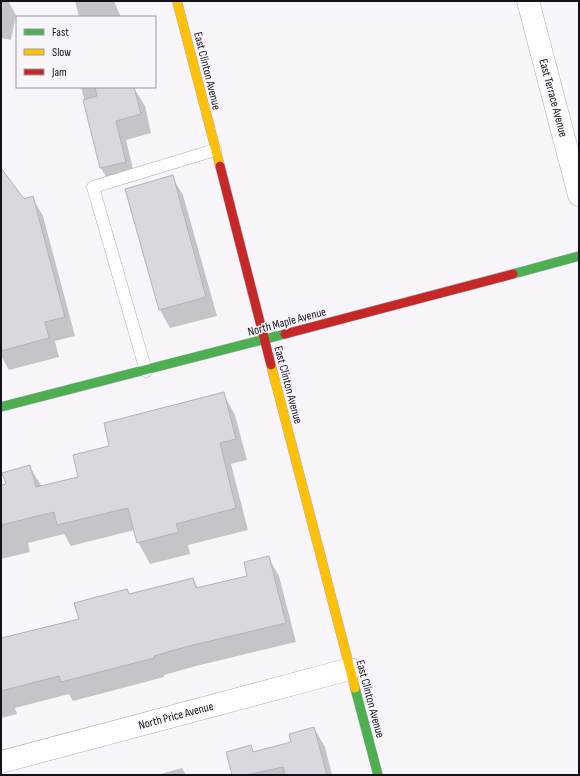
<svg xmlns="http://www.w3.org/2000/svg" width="580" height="776" viewBox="0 0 580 776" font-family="'Sofia Sans Condensed',sans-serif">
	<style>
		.shadow { fill: #0003 }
		.building { fill: #dad7de; stroke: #b5b2b9 }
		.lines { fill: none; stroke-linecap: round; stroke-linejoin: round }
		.lane-casing { stroke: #b0adb5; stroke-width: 13 }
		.street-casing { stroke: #b0adb5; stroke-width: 23 }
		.fast-casing { stroke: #b0adb5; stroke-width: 10 }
		.slow-casing { stroke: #b0adb5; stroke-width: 10 }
		.jam-casing { stroke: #b0adb5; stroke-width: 10 }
		.lane { stroke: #fefefe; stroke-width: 12 }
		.street { stroke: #fefefe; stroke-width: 22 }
		.fast { stroke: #4caf50; stroke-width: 9 }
		.slow { stroke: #ffc107; stroke-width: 9 }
		.jam { stroke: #c62828; stroke-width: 9 }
		.labels { text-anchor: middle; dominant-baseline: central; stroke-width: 3; stroke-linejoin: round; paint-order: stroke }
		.street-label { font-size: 12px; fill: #15111b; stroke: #f8f5fb }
	</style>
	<rect width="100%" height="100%" fill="#f8f6fa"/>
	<path class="shadow" d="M1 1H8L16 15 11 40 1 38Z
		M75 1H114L121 17H79Z
		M81 87 134 88 145 106 151 133 126 140 136 181 112 187 101 168Z
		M1 170 23 200 32 197 43 216 75 336 55 341 59 357 9 370 1 356Z
		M172 177 183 195 217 316 170 328 160 310Z
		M223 393 235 415 247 460 231 464 248 530 188 545 190 554 150 564 138 542 135 530 71 546 64 534 28 543 30 552 1 559V486L7 485 30 467 42 487 80 478 111 447Z
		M268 557 279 576 296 642 196 666 164 675V677L73 701 69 694 15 708 17 714 1 718V640L80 619 127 590 130 595 193 579 198 588 248 576Z
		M314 728 325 747 332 775H233L251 746 254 753 292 742Z
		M182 768 186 775H157Z"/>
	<path class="building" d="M95 87H134L141 114 116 121 126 162 100 168 83 100 97 96Z
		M1 168 24 199 33 196 65 317 45 322 49 338 1 351Z
		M173 175 206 297 159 310 125 189Z
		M224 392 236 439 220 443 236 508 176 524 179 532 137 543 128 508 57 525 54 512 1 525V485L6 484 2 473 30 465 36 487 78 477 73 455 109 446 104 423Z
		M269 556 286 623 185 647 154 656V658L61 682 59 676 1 691V638L79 619 74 603 127 589 129 594 193 578 196 588 247 576 244 562Z
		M314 727 327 775H285L283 767 246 775H232L226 752 251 745 253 752 291 742 289 734Z"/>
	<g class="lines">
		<defs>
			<path id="lane" d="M146 371 93 187 215 150"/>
			<path id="street" d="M528 1 579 195
				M1 762 350 669"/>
			<path id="fast" d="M513 274 579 256
				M1 407 285 334
				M355 688 378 775"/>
			<path id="slow" d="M177 1 220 166
				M271 365 355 688"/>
			<path id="jam" d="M220 166 271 365
				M285 334 513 274"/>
		</defs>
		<use href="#lane" class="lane-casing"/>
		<use href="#street" class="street-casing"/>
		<use href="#fast" class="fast-casing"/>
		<use href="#slow" class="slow-casing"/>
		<use href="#jam" class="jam-casing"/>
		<use href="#lane" class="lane"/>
		<use href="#street" class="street"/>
		<use href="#fast" class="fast"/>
		<use href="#slow" class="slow"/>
		<use href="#jam" class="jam"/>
	</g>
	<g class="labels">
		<g class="street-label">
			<text transform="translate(207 71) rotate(76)">East Clinton Avenue</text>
			<text transform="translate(553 98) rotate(75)">East Terrace Avenue</text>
			<text transform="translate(287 322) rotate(-15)">North Maple Avenue</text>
			<text transform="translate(288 385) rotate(75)">East Clinton Avenue</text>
			<text transform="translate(370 699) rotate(75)">East Clinton Avenue</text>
			<text transform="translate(176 716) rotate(-15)">North Price Avenue</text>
		</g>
	</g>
	<rect width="580" height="776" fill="none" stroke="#15111b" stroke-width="4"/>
	<rect x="16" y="16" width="140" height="72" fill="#f8f5fb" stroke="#9d9aa1"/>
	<rect x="24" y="29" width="20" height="6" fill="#4caf50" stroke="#9d9aa1"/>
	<text x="52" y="36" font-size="12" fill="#15111b">Fast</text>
	<rect x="24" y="49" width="20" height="6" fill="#ffc107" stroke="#9d9aa1"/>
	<text x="52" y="56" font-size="12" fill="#15111b">Slow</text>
	<rect x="24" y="69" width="20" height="6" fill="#c62828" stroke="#9d9aa1"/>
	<text x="52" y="76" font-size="12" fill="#15111b">Jam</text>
</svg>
